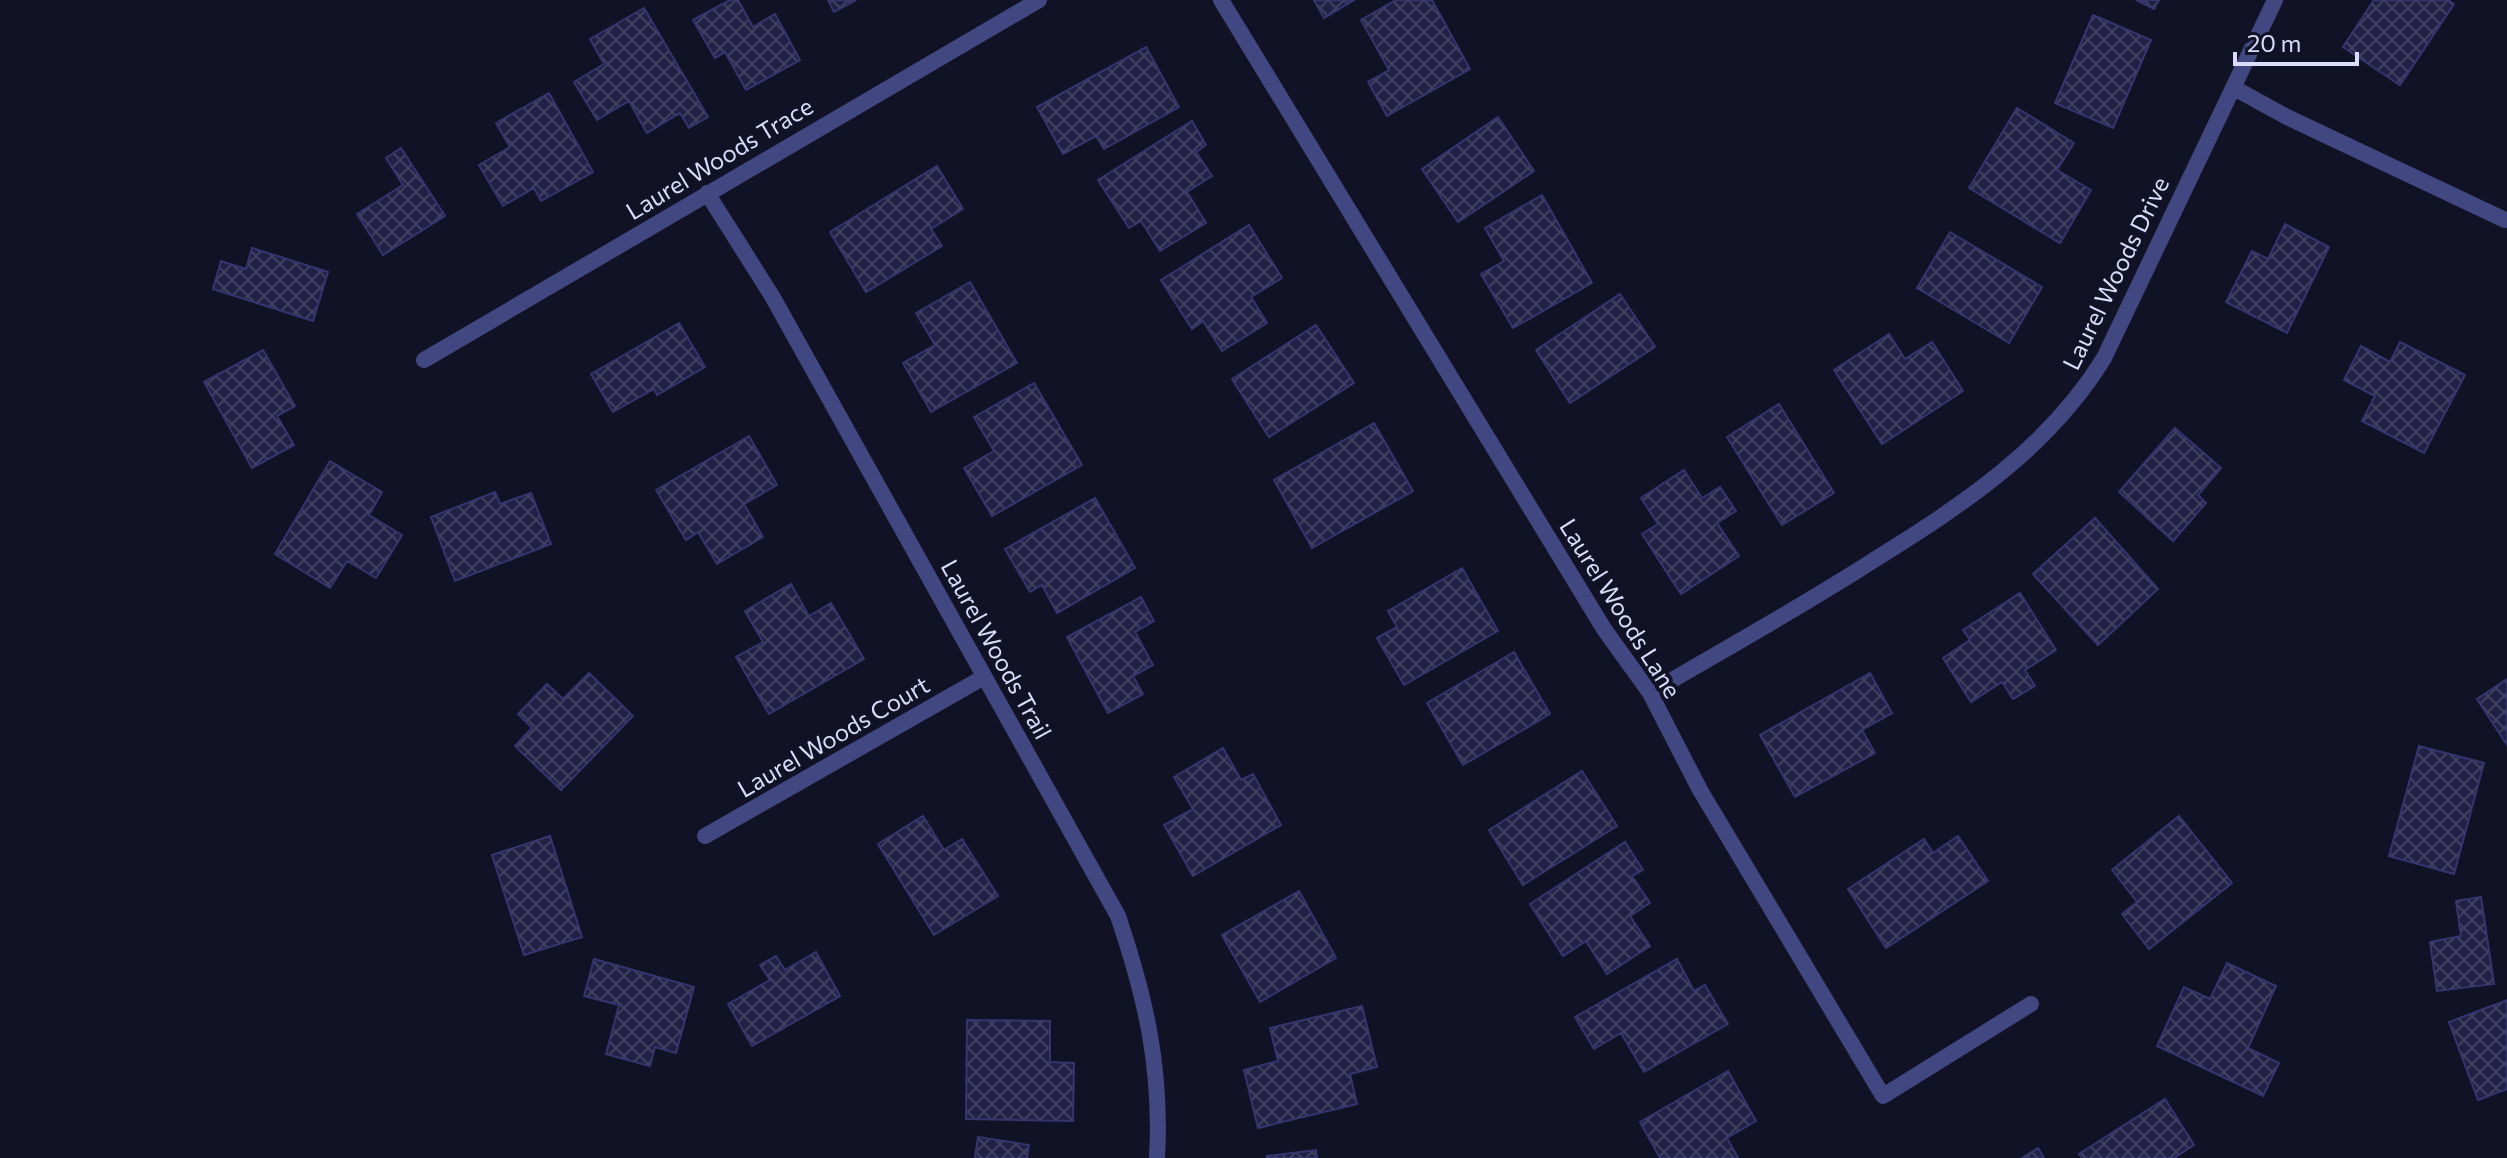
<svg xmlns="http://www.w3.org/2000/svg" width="2507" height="1158" viewBox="0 0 2507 1158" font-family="Commissioner,sans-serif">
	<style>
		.building { fill: url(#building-cross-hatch); stroke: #37346f; stroke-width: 2 }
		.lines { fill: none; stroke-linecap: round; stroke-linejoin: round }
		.minor { stroke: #414881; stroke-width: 16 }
		.labels { text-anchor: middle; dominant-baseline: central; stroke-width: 8; stroke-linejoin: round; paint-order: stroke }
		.street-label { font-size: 24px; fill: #dbdcfc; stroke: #121226 }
	</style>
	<defs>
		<pattern id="building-cross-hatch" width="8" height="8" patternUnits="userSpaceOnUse" patternTransform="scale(2)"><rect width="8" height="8" fill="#222045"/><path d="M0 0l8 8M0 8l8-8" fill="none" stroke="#424061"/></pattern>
	</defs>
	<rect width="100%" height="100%" fill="#121226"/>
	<path class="building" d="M730 0H738L753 27 775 14 800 60 746 90 725 52 715 58 693 20Z
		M828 0H856L834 12Z
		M1314 0H1354L1324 18Z
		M1396 0H1432L1470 69 1387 116 1368 82 1389 70 1361 20Z
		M2136 0H2159L2154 9Z
		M2374 0H2448L2454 4 2400 85 2343 47Z
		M644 8 708 117 689 128 680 113 647 133 629 101 597 120 574 82 604 64 590 39Z
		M2093 15 2151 40 2113 128 2055 103Z
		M1146 47 1179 107 1104 149 1096 136 1063 154 1037 107Z
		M549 93 593 172 541 201 534 188 503 206 479 165 510 147 496 123Z
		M2017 108 2074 143 2057 170 2091 190 2060 243 1969 188Z
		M1498 117 1534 171 1458 222 1422 169Z
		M1192 121 1206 145 1196 152 1212 176 1187 192 1206 223 1160 251 1141 221 1129 228 1098 180Z
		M401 148 445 216 383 255 357 214 403 185 386 158Z
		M937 166 963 209 931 229 942 246 866 292 830 232Z
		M1542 195 1592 283 1513 328 1481 274 1504 261 1485 228Z
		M2285 224 2329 247 2287 333 2226 302 2252 251 2268 259Z
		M1249 225 1282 278 1251 297 1267 323 1222 351 1203 321 1192 329 1161 280Z
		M1950 232 2042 287 2009 343 1917 288Z
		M252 248 328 272 313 321 213 289 221 261 246 269Z
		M970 282 1017 363 931 412 903 363 935 345 916 313Z
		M1620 294 1655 347 1570 403 1536 350Z
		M679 323 705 367 657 395 654 389 613 412 591 374Z
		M1316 325 1354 383 1269 437 1232 379Z
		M1889 334 1905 359 1932 342 1963 391 1882 444 1834 370Z
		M2400 342 2465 375 2424 453 2362 421 2375 396 2344 380 2361 346 2390 362Z
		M263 350 295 406 277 416 294 445 252 468 204 382Z
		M1034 383 1082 465 992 516 964 468 994 451 974 417Z
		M1779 404 1834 493 1782 525 1727 437Z
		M1374 423 1413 491 1312 548 1274 480Z
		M2175 428 2221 468 2198 495 2206 503 2173 541 2119 492Z
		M749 436 777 485 744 504 763 537 717 564 698 532 686 540 656 490Z
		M330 461 382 492 369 515 402 535 376 578 347 561 330 588 275 554Z
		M1684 470 1702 498 1720 487 1736 511 1717 523 1739 556 1681 594 1642 534 1658 524 1641 498Z
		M495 492 500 504 531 493 551 544 455 581 431 517Z
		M1095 498 1135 568 1057 613 1042 585 1030 592 1005 549Z
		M2095 518 2158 589 2098 645 2033 574Z
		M1462 568 1498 631 1404 685 1377 638 1397 627 1388 611Z
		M791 584 809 616 831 603 864 659 769 714 736 657 763 642 745 611Z
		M2020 593 2056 650 2025 670 2035 686 2013 699 2002 682 1971 702 1943 658 1970 640 1963 630Z
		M1141 597 1154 621 1135 632 1153 665 1133 676 1143 694 1108 713 1067 637Z
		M1514 652 1550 714 1463 765 1427 703Z
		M589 673 633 716 561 790 515 746 532 728 518 714 547 684 563 699Z
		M1870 673 1892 713 1862 730 1875 753 1795 797 1760 735Z
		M2507 679V745L2477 699Z
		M2419 746 2484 763 2454 874 2389 856Z
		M1223 748 1241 780 1253 774 1281 825 1193 876 1164 825 1193 809 1174 777Z
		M1582 771 1617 826 1523 885 1489 830Z
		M923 816 944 850 962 839 998 896 934 935 878 844Z
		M2179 816 2232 883 2149 949 2122 914 2137 902 2112 870Z
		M550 836 582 937 524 955 492 855Z
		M1958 836 1988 881 1886 948 1848 889 1924 839 1933 853Z
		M1625 842 1643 870 1632 876 1650 903 1630 916 1650 946 1607 974 1586 941 1563 956 1530 904Z
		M1299 891 1336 958 1260 1002 1222 935Z
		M2481 897 2494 984 2437 991 2430 942 2461 936 2456 901Z
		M816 952 840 996 752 1046 728 1004 770 980 760 965 776 956 785 970Z
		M594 959 694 987 676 1053 655 1047 650 1066 606 1054 619 1005 584 996Z
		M1677 959 1694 991 1705 985 1728 1024 1644 1072 1621 1033 1594 1049 1575 1017Z
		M2227 963 2276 986 2248 1048 2279 1063 2263 1096 2157 1046 2184 987 2210 999Z
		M2507 1000V1089L2478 1100 2449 1022Z
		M1362 1006 1377 1067 1350 1074 1357 1104 1258 1128 1244 1070 1278 1061 1270 1028Z
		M967 1020 1050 1021V1062L1074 1063 1073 1121 966 1119Z
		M1728 1071 1756 1121 1727 1138 1738 1158H1660L1640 1122Z
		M2165 1099 2194 1145 2174 1158H2082L2079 1154Z
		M978 1137 1029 1145 1027 1158H975Z
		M2038 1148 2044 1158H2022Z
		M1316 1150 1317 1158H1267V1156Z"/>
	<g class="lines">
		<path class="minor" d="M1221 0 1604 629 1650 693 1700 790 1883 1096 2031 1004
			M2234 88 2287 117 2505 220
			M707 193 772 296 1118 916C1146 999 1162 1069 1157 1158
			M424 360 1039 0
			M1650 693C1725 649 1801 607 1874 560 1962 505 2048 449 2104 358L2275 0
			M705 836 984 677"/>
	</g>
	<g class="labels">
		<g class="street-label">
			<text transform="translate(719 158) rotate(-31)">Laurel Woods Trace</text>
			<text transform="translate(2115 273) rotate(-64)">Laurel Woods Drive</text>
			<text transform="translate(1621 608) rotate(58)">Laurel Woods Lane</text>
			<text transform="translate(997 649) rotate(61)">Laurel Woods Trail</text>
			<text transform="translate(833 736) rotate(-30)">Laurel Woods Court</text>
		</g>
	</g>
	<path d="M2235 52v12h122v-12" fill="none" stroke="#dbdcfc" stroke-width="4"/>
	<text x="2247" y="52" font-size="24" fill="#dbdcfc" stroke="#121226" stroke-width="6" paint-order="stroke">20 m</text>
</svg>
